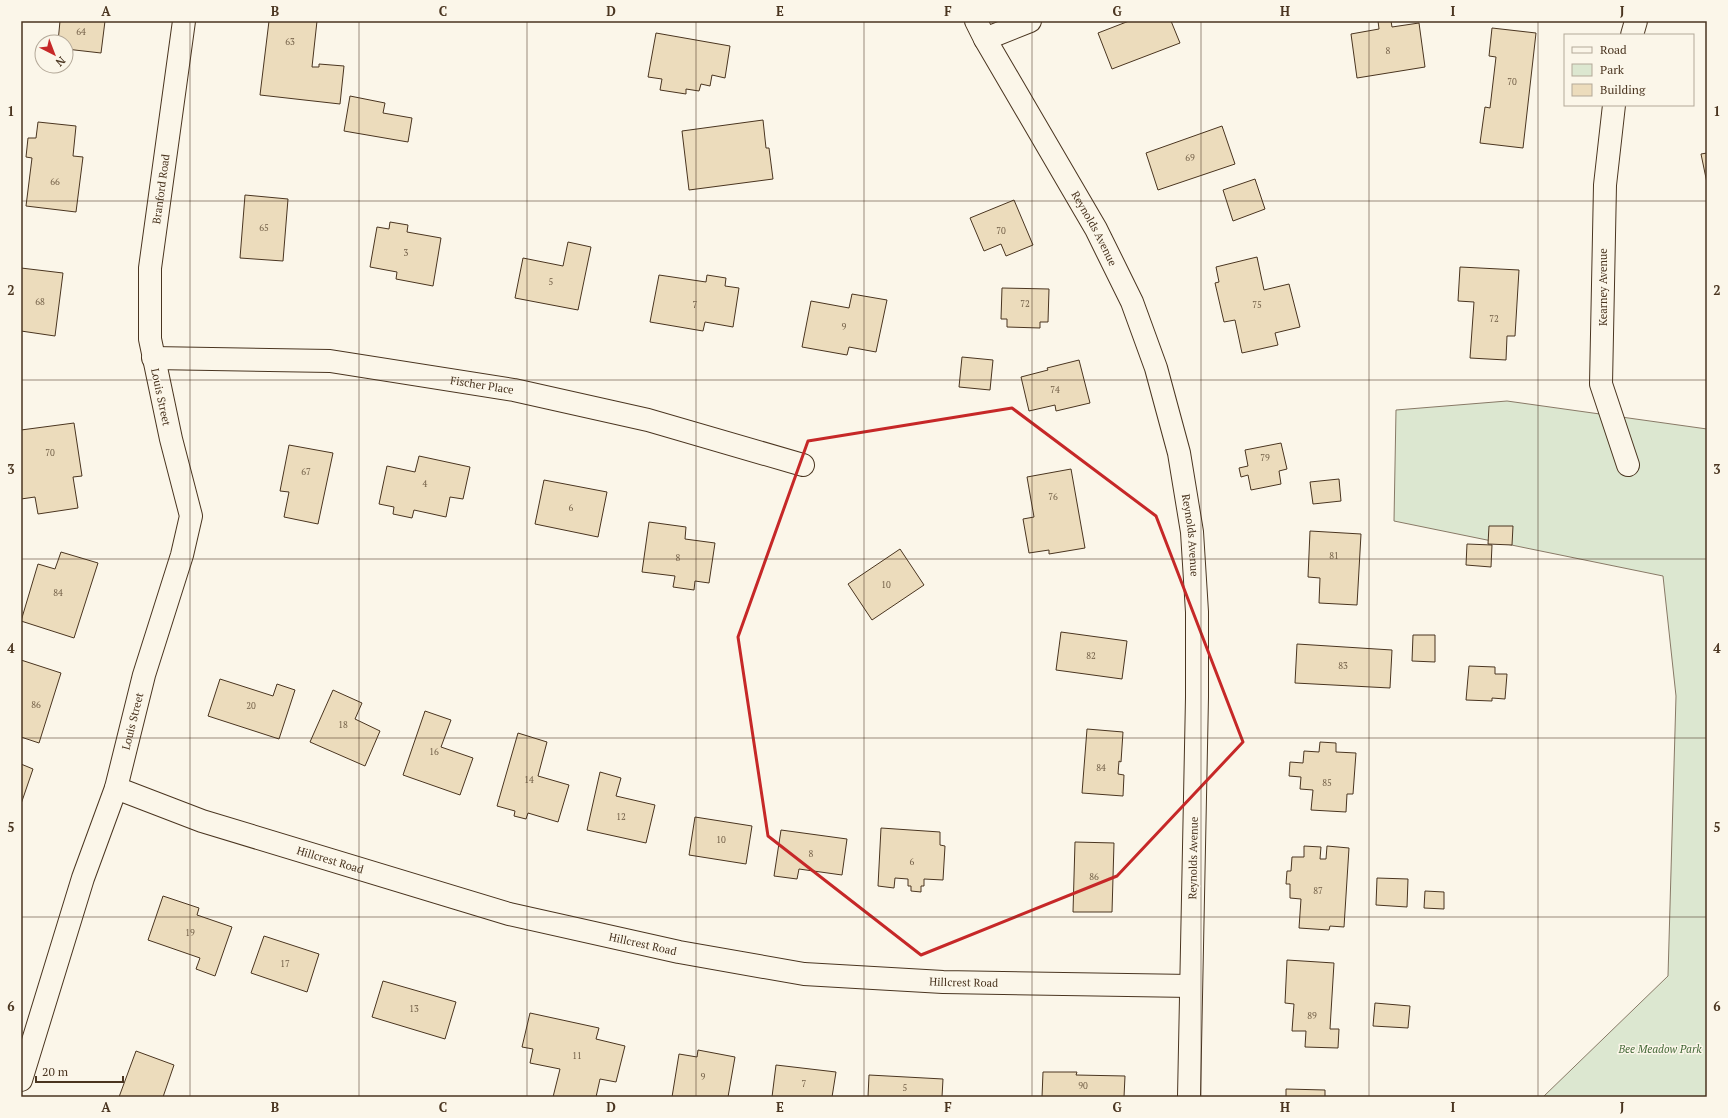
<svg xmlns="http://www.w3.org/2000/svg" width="1728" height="1118" viewBox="0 0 1728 1118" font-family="'PT Serif',serif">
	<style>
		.green { fill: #dce7d0; stroke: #887966 }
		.building { fill: #ecdcbc; stroke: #4a3520 }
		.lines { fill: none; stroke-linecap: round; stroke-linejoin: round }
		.street-casing { stroke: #4a3520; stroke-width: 24 }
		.secondary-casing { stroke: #4a3520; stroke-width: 24 }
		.street { stroke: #fbf6e9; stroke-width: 22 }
		.secondary { stroke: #fbf6e9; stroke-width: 22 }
		.marked { fill: none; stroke: #c62828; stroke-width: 3; stroke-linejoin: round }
		.grid { fill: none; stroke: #4a3520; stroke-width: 1; stroke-opacity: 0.55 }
		.labels { text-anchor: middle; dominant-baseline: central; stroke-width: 3; stroke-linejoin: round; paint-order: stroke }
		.number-label { font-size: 9px; fill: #725f47 }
		.street-label { font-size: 11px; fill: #4a3520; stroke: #fbf6e9 }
		.park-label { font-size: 11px; font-style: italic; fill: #436837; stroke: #fbf6e9 }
		.neatline { fill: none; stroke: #4a3520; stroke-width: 1.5 }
		.grid-label { font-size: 13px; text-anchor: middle; font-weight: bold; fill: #4a3520 }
	</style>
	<rect width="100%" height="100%" fill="#fbf6e9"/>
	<path class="green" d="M1507 401 1707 429V1097H1543L1668 976 1676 696 1663 576 1394 521 1396 410Z"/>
	<path class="building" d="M60 21H105L101 53 66 49V42H58Z
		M269 21H317L312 67H319V64L344 66 340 104 260 95Z
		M1129 21H1171L1180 43 1112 69 1098 33Z
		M1378 21H1391L1392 27 1419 23 1425 67 1357 78 1351 34 1379 29Z
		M1492 28 1536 33 1523 148 1480 143 1485 107 1490 108 1496 57 1489 56Z
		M656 33 730 46 725 78 712 75 710 86 701 84 699 91 686 89V94L660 90 662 79 648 77Z
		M350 96 385 103 383 113 412 118 408 142 344 131Z
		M763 120 766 148H769L773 179 689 190 682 131Z
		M38 122 76 126 73 156 83 157 76 212 26 206 32 158 26 157 28 138H36Z
		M1222 126 1235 164 1158 190 1146 153Z
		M1707 153V183L1701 154Z
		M1255 179 1265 209 1233 221 1223 190Z
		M245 195 288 199 283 261 240 258Z
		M1014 200 1033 245 1006 256 1001 244 984 251 970 218Z
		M390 222 408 225 407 232 441 238 433 286 396 279 397 272 370 267 377 227 389 229Z
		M568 242 591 247 578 310 515 298 523 258 563 266Z
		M1257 257 1264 290 1289 284 1300 327 1275 333 1278 345 1242 353 1235 320 1224 322 1215 283 1219 282 1216 267Z
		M1460 267 1519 270 1515 336H1507L1506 360 1470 358 1474 302 1458 301Z
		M21 268 63 273 55 336 21 331Z
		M659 275 706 282 707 275 726 278 725 286 739 288 733 327 705 322 703 331 650 322Z
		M1002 288 1049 289 1048 322H1040V328L1007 327V319H1001Z
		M852 294 887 300 876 352 849 347 847 355 802 347 811 301 849 308Z
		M962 357 993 360 990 390 959 387Z
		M1079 360 1090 403 1056 411 1055 405 1029 411 1021 377 1048 370 1047 368Z
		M74 423 82 476 73 477 78 508 38 514 35 497 21 499V430Z
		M1281 443 1287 469 1279 471 1281 484 1251 490 1248 475 1241 477 1239 468 1248 466 1245 450Z
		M289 445 333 453 318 524 284 517 289 492 280 491Z
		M419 456 470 467 463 499 450 497 446 517 414 510 412 518 393 514 394 507 379 504 387 466 415 472Z
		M1071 469 1085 548 1049 554V550L1029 553 1023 519 1034 517 1027 477Z
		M1339 479 1341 501 1313 504 1310 482Z
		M544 480 607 492 598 537 535 524Z
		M649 522 686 527 685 539 715 543 709 583 695 581 694 590 673 587 675 576 642 572Z
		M1489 526H1513L1512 545 1488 544Z
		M1310 531 1361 534 1357 605 1319 603 1320 578 1308 577Z
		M1467 544 1492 545 1491 567 1466 565Z
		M900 549 924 585 872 620 848 584Z
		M61 552 98 563 74 638 21 621 38 564 55 569Z
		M1061 632 1127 641 1122 679 1056 670Z
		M1413 635H1435V662L1412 661Z
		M1297 644 1392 650 1390 688 1295 683Z
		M21 660 61 673 39 743 21 737Z
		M1469 666 1495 667V674H1507L1505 699 1492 698V701L1466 700Z
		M220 679 273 696 277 684 295 690 279 739 208 716Z
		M333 690 362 703 355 719 380 731 365 766 310 742Z
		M425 711 451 720 441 747 473 758 460 795 403 775Z
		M1087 729 1123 732 1121 762 1119 761 1118 774 1124 775 1123 796 1082 793Z
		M518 733 547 742 538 776 569 785 558 822 528 813 526 819 514 816 515 811 497 806Z
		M1320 742 1336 743V752L1356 753 1353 794H1347L1346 812 1311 810 1313 790 1300 789 1301 777 1289 776 1290 762 1303 763 1304 751 1319 752Z
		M21 764 33 769 21 804Z
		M600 772 621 778 616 796 655 805 646 843 587 830Z
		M695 817 752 826 746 864 689 855Z
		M881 828 940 832V845L945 846 943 880 924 879V886H921V892L911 891V886H908V879L895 878 894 888 878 886Z
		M781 830 847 839 842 875 799 869 797 879 774 876Z
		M1075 842 1114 843 1112 912H1073Z
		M1304 846 1321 847 1320 859H1326L1327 846 1349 848 1344 927 1330 926 1329 930 1299 928 1301 899 1290 898V884H1286L1287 871H1291L1292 857H1304Z
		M1377 878 1408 879 1407 907 1376 905Z
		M1425 891 1444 892V909L1424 908Z
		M163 896 199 908 197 915 232 927 215 976 196 969 200 958 148 940Z
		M264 936 319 954 307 992 251 973Z
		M1287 960 1334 963 1330 1029H1339L1338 1048 1305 1047 1306 1031H1292L1294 1004 1285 1003Z
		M383 981 456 1002 445 1039 372 1017Z
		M1375 1003 1410 1006 1408 1028 1373 1026Z
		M530 1013 599 1028 596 1039 625 1046 616 1082 600 1079 596 1097H553L560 1069 530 1063 533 1049 522 1047Z
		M698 1050 735 1057 728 1097H672L679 1054 697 1057Z
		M136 1051 174 1065 163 1097H119Z
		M776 1065 836 1072 832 1097H772Z
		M1043 1072H1077L1076 1075 1125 1076 1124 1097H1042Z
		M869 1075 943 1079 942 1097H868Z
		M1286 1089 1325 1090V1097H1286Z"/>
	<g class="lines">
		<defs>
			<g id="street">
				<path d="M1632 35 1636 21"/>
				<path d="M985 39 1030 21"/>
				<path d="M1614 105 1605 185 1601 384 1628 465"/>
				<path id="s1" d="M153 358 330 361 514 390 648 420 803 465"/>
				<path id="s2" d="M116 788 202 821 509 914 679 952 804 974 943 982 1191 986"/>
				<path id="s3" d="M21 1080 83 878 116 788 144 675 182 555 191 516 171 439 150 339V268L184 21"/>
			</g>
			<g id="secondary">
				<path id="s4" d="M976 21 985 39 1096 229 1132 302 1156 368 1179 453 1192 532 1197 612V697L1189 1097"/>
			</g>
		</defs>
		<use href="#street" class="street-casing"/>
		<use href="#secondary" class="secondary-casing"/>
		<use href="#street" class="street"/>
		<use href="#secondary" class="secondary"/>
	</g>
	<path class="marked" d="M1012 408 1156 516 1243 742 1117 876 921 955 768 836 738 637 808 441Z"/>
	<path class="grid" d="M190 21V1097M359 21V1097M527 21V1097M696 21V1097M864 21V1097M1032 21V1097M1201 21V1097M1369 21V1097M1538 21V1097M21 201H1707M21 380H1707M21 559H1707M21 738H1707M21 917H1707"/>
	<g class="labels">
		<g class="number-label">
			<text x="81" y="32">64</text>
			<text x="290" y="42">63</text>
			<text x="1388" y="51">8</text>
			<text x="1512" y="82">70</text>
			<text x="1190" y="158">69</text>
			<text x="55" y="182">66</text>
			<text x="264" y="228">65</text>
			<text x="1001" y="231">70</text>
			<text x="406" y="253">3</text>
			<text x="551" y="282">5</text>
			<text x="40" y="302">68</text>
			<text x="1025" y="304">72</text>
			<text x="695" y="305">7</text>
			<text x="1257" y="305">75</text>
			<text x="1494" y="319">72</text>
			<text x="844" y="327">9</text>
			<text x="1055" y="390">74</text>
			<text x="50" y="453">70</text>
			<text x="1265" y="458">79</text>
			<text x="306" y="472">67</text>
			<text x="425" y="484">4</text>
			<text x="1053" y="497">76</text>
			<text x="571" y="508">6</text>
			<text x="1334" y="556">81</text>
			<text x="678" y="558">8</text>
			<text x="886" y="585">10</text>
			<text x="58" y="593">84</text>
			<text x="1091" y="656">82</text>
			<text x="1343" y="666">83</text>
			<text x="36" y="705">86</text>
			<text x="251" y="706">20</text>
			<text x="343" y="725">18</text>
			<text x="434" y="752">16</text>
			<text x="1101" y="768">84</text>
			<text x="529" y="780">14</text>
			<text x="1327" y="783">85</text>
			<text x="621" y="817">12</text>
			<text x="721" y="840">10</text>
			<text x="811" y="854">8</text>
			<text x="912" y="862">6</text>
			<text x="1094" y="877">86</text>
			<text x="1318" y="891">87</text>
			<text x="190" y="933">19</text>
			<text x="285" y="964">17</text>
			<text x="414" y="1009">13</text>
			<text x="1312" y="1016">89</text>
			<text x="577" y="1056">11</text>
			<text x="703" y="1077">9</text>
			<text x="804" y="1084">7</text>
			<text x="1083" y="1086">90</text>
			<text x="905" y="1088">5</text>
		</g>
		<g class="street-label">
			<text stroke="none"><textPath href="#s3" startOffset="922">Branford Road</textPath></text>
			<text stroke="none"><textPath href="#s4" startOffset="239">Reynolds Avenue</textPath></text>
			<text transform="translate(1603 287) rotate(-90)">Kearney Avenue</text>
			<text stroke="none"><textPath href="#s1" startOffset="331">Fischer Place</textPath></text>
			<text transform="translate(161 397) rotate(78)">Louis Street</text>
			<text stroke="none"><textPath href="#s4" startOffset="563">Reynolds Avenue</textPath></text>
			<text stroke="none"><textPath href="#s3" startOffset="376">Louis Street</textPath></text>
			<text transform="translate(1193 858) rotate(-89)">Reynolds Avenue</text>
			<text stroke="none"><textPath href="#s2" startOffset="226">Hillcrest Road</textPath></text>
			<text stroke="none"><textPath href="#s2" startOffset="550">Hillcrest Road</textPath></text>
			<text stroke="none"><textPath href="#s2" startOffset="874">Hillcrest Road</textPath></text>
		</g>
		<g class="park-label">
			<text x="1660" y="1049">Bee Meadow Park</text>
		</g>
	</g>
	<rect width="1728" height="1118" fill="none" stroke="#fbf6e9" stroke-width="44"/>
	<rect x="1564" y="34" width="130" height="72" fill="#fbf6e9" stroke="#b4a999"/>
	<rect x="1572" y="47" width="20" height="6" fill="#fbf6e9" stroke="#b4a999"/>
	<text x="1600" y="54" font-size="12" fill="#4a3520">Road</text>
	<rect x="1572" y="64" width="20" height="12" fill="#dce7d0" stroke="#b4a999"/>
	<text x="1600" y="74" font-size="12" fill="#4a3520">Park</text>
	<rect x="1572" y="84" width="20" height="12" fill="#ecdcbc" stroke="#b4a999"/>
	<text x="1600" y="94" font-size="12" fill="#4a3520">Building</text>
	<g transform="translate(54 54) rotate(138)"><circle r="19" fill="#fbf6e9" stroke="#b4a999"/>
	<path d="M0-3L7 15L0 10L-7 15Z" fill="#c62828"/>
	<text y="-6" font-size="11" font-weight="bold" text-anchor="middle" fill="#4a3520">N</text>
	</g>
	<path d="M36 1076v6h87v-6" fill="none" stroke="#4a3520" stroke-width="2"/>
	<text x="42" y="1076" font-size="12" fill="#4a3520" stroke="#fbf6e9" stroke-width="3" paint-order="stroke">20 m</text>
	<rect x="22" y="22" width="1684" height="1074" class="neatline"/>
	<g class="grid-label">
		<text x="106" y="16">A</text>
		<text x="275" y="16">B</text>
		<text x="443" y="16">C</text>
		<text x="611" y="16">D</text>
		<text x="780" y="16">E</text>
		<text x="948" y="16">F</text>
		<text x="1117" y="16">G</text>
		<text x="1285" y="16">H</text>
		<text x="1453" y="16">I</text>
		<text x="1622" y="16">J</text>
		<text x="11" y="116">1</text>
		<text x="1717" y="116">1</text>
		<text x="11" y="295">2</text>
		<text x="1717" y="295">2</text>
		<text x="11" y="474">3</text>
		<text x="1717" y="474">3</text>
		<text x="11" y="653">4</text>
		<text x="1717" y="653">4</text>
		<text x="11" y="832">5</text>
		<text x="1717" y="832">5</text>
		<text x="11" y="1011">6</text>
		<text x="1717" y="1011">6</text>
		<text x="106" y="1112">A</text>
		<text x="275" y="1112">B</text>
		<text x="443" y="1112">C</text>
		<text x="611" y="1112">D</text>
		<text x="780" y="1112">E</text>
		<text x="948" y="1112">F</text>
		<text x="1117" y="1112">G</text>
		<text x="1285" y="1112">H</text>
		<text x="1453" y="1112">I</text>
		<text x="1622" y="1112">J</text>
	</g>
</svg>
